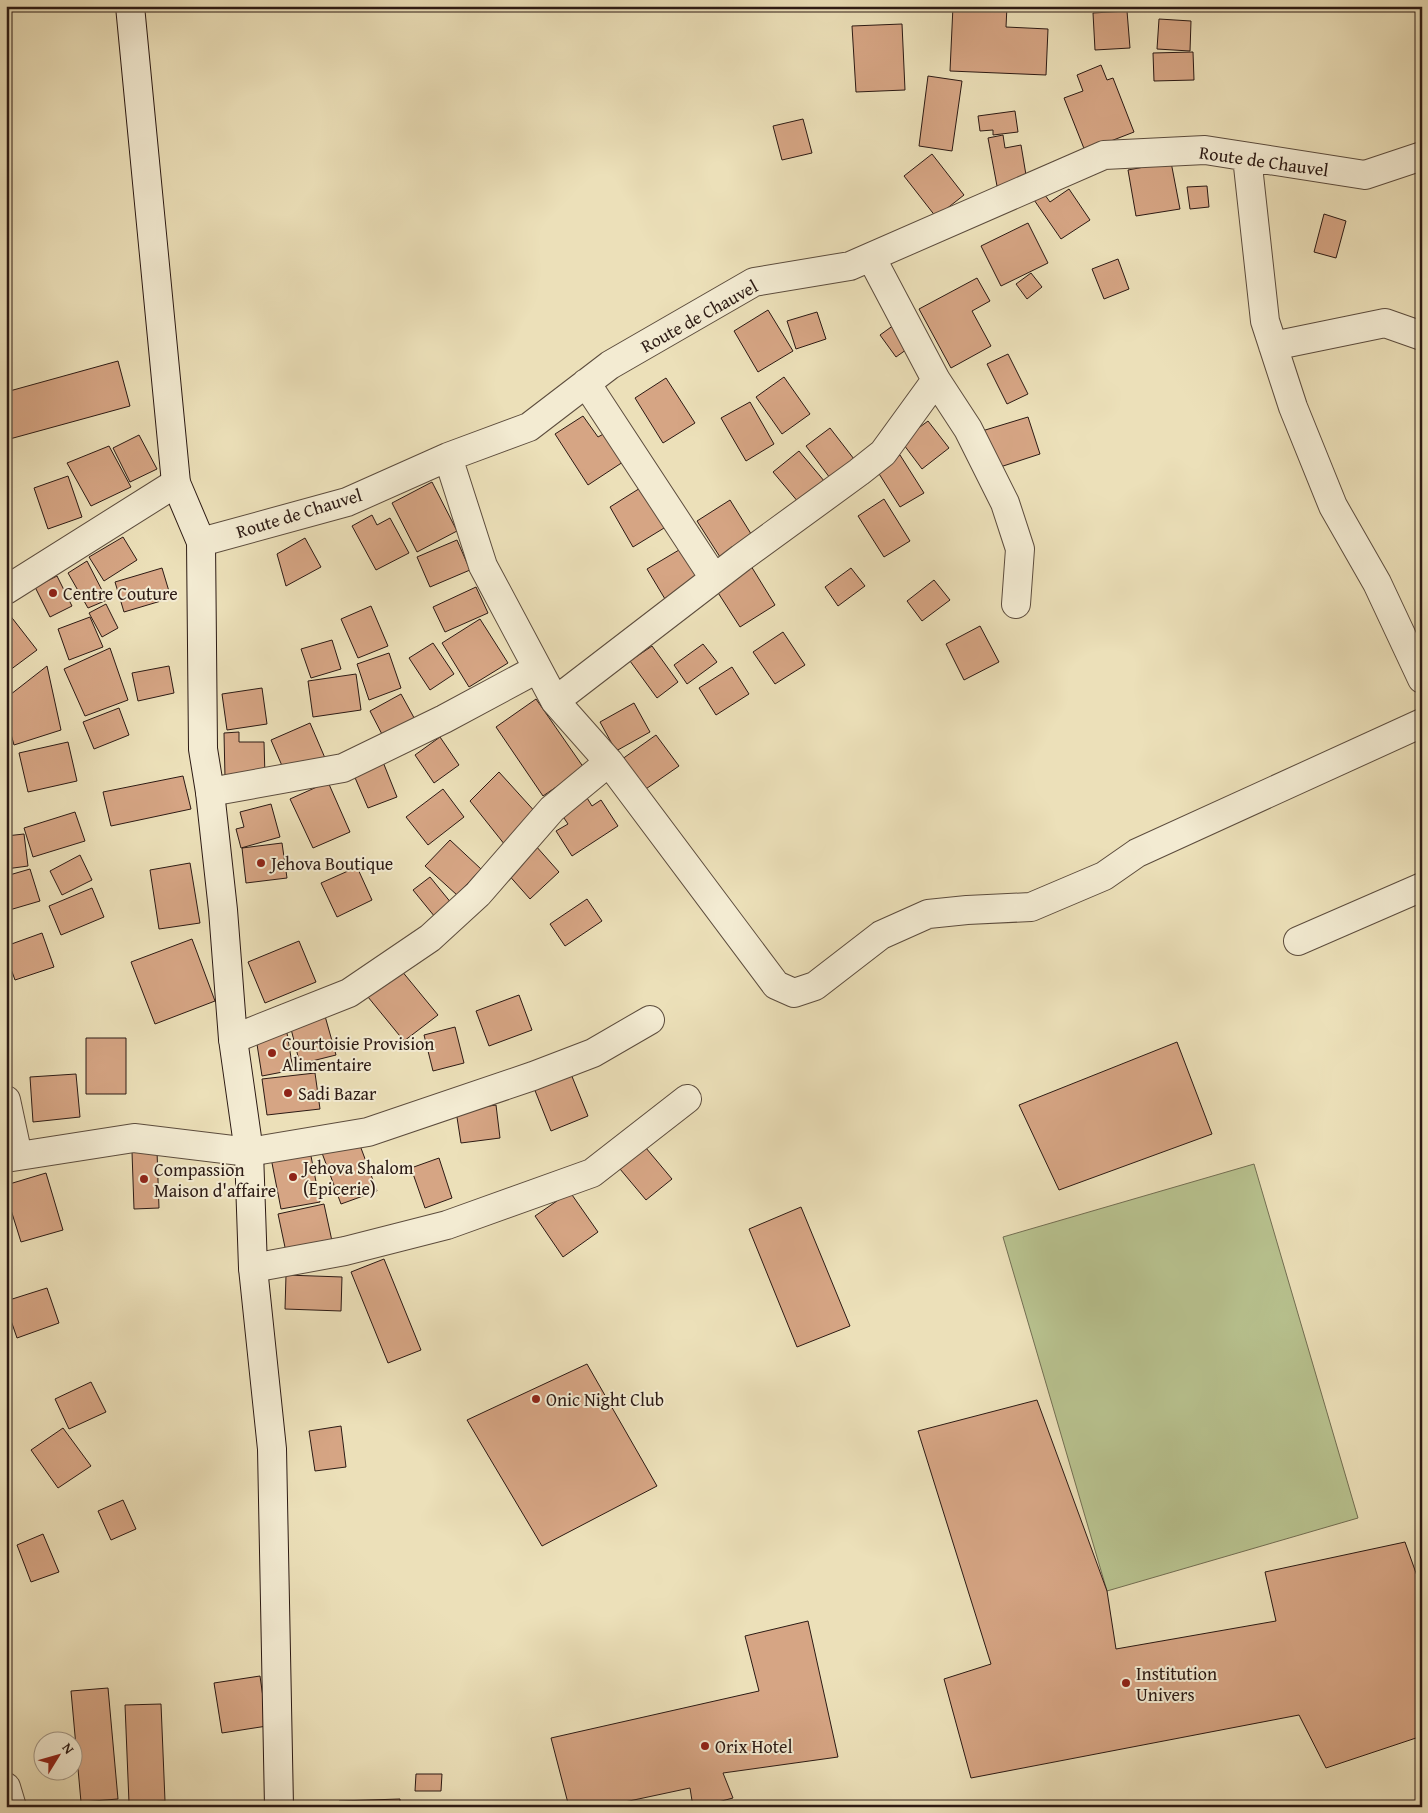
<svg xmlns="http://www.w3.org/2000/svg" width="1428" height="1813" viewBox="0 0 1428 1813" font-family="'Gentium Book Plus',serif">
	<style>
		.green { fill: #b8c28f; stroke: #726e52 }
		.building { fill: #d6a584; stroke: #2c1a14 }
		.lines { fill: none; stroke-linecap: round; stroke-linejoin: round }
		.street-casing { stroke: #5c4c3d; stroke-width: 30 }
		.secondary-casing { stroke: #2c1a14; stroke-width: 30 }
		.street { stroke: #f3ebd2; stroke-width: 28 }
		.secondary { stroke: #f3ebd2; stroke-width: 28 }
		.poi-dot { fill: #8f2418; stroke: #f3ebd2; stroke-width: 2 }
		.labels { text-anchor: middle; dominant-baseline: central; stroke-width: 4; stroke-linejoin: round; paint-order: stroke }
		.street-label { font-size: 18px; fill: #2c1a14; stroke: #f3ebd2 }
		.poi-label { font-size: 18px; fill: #2c1a14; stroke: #f3ebd2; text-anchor: start }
	</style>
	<rect width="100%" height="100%" fill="#ece0b9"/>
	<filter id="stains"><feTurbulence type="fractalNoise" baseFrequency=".004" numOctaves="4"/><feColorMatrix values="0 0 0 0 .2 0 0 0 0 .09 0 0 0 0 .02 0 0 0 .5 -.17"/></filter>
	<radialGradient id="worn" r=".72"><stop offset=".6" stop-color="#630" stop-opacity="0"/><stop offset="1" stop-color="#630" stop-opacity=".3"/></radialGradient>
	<path class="green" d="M1254 1164 1358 1518 1107 1591 1003 1237Z"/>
	<path class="building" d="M953 6H1007L1006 27 1048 29 1046 75 950 71Z
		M1127 11 1130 48 1095 50 1093 13Z
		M1159 19 1191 21 1190 51 1157 49Z
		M902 24 905 90 856 92 852 26Z
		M1193 52 1194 80 1154 81 1153 53Z
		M1101 65 1107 80 1113 78 1134 132 1085 151 1064 98 1083 91 1077 75Z
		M928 76 962 81 952 151 919 146Z
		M1015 111 1018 132 993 135V130L980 131 978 116Z
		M803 119 812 153 782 160 773 126Z
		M1003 135 1005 148 1021 145 1027 181 997 186 988 138Z
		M932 154 964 195 936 217 904 176Z
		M1171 162 1180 209 1136 216 1128 170Z
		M1207 186 1209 207 1190 209 1187 187Z
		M1069 189 1090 220 1061 239 1032 197 1042 191 1050 202Z
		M1324 214 1346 221 1336 258 1314 252Z
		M1028 223 1048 263 1001 286 981 246Z
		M1118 259 1129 289 1104 299 1092 269Z
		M1031 273 1042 287 1027 299 1016 284Z
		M977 278 990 301 972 311 991 346 951 368 919 309Z
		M768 310 793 351 758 372 734 331Z
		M817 312 826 339 796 349 787 321Z
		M894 325 910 347 896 357 880 335Z
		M1008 354 1028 394 1007 404 987 364Z
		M118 361 130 406 6 440V392Z
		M784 377 810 414 782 434 756 397Z
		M666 378 695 423 663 443 635 398Z
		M750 402 774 444 746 461 721 418Z
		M583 416 598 437 607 432 626 460 588 485 555 434Z
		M1028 417 1040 454 994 469 982 431Z
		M928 421 949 448 922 469 901 441Z
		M830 428 854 459 830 478 806 446Z
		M139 435 157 469 130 482 113 448Z
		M109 446 131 487 91 506 67 463Z
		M799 451 825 482 799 503 773 472Z
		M900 455 924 493 900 507 876 469Z
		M68 476 82 517 48 529 34 488Z
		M432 482 457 531 417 552 392 503Z
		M645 485 669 525 633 547 610 507Z
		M884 499 910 541 884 557 858 516Z
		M730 500 753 537 720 557 697 521Z
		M372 515 377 525 390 518 409 553 376 570 352 526Z
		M123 537 137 560 104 581 89 557Z
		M305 538 321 567 286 586 277 554Z
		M457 540 470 570 430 587 417 557Z
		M684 547 702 577 665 599 647 569Z
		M87 561 107 600 88 608 68 573Z
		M751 566 775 605 740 627 715 588Z
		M162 568 171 598 124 612 115 582Z
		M851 568 865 586 838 606 825 587Z
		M57 576 72 606 50 617 35 587Z
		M934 580 950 600 922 621 907 601Z
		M476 587 488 613 445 632 433 607Z
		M106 604 118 628 102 637 89 613Z
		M371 606 388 646 358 658 341 619Z
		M9 614 37 650 6 673V617Z
		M90 617 103 647 69 660 58 629Z
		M480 619 508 663 469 687 442 643Z
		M980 626 999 662 964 680 946 644Z
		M783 632 805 665 775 684 753 652Z
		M332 640 341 669 311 678 301 649Z
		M433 643 454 674 430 690 409 658Z
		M703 644 717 662 687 684 674 665Z
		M652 646 678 682 657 698 630 661Z
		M110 648 128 700 85 716 64 669Z
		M389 653 401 688 369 700 357 664Z
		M47 666 61 730 14 745 6 716V698Z
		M169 666 174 693 138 701 132 673Z
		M732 667 749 694 716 715 699 688Z
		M356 674 361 710 313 717 308 681Z
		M262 688 267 724 227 730 222 694Z
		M401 694 418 725 386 742 370 711Z
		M536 699 584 768 543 796 496 727Z
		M634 703 650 732 616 751 600 722Z
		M119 708 129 735 94 749 83 722Z
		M310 723 325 758 286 775 271 740Z
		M239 732V742H264L265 776 225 777 224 733Z
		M656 735 679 766 640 793 618 762Z
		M440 737 459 765 434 783 415 755Z
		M68 742 77 781 28 792 19 753Z
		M383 762 397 797 368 808 353 773Z
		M499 772 538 815 505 845 470 801Z
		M183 776 191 809 111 826 103 792Z
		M328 782 350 832 313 848 290 799Z
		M443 789 464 817 428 845 406 817Z
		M584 793 592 806 601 800 618 826 572 856 556 831 568 824 558 809Z
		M271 804 280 837 241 848 236 829 244 827 240 812Z
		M75 812 85 841 33 857 24 828Z
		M24 834 28 866 6 869V836Z
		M450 840 481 869 457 895 425 866Z
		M282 843 287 878 246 883 242 848Z
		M535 845 559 872 530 899 506 872Z
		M80 855 92 880 62 895 50 871Z
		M190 863 200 923 159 929 150 870Z
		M357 867 372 900 337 917 321 883Z
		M30 869 40 901 6 911V876Z
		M430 877 452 904 435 917 413 890Z
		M92 888 104 917 61 935 49 906Z
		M587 899 602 921 565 946 550 924Z
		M42 933 54 967 15 980 6 955V946Z
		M192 939 215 1001 155 1024 131 962Z
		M299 941 316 982 265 1003 248 962Z
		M401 970 438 1015 404 1041 368 997Z
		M519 995 532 1030 489 1046 476 1011Z
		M325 1016 336 1055 300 1064 290 1025Z
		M455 1027 464 1063 433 1071 424 1035Z
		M287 1033 293 1070 262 1076 256 1038Z
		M86 1038H126V1094H86Z
		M1177 1042 1212 1134 1059 1190 1019 1105Z
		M315 1073 320 1109 267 1115 262 1079Z
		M76 1074 80 1117 33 1122 30 1077Z
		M571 1074 588 1116 551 1131 534 1088Z
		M496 1105 500 1138 461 1143 456 1111Z
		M358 1140 377 1191 341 1204 322 1153Z
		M646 1148 672 1179 646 1200 620 1169Z
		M157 1151 159 1208 134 1209 132 1152Z
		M310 1151 320 1202 281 1209 271 1158Z
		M439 1158 452 1198 425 1208 411 1168Z
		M46 1173 63 1230 21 1242 6 1194V1185Z
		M570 1192 598 1232 563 1257 535 1216Z
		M324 1204 332 1241 286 1252 278 1214Z
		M801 1207 850 1326 797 1347 749 1229Z
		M384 1259 421 1350 388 1363 351 1272Z
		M286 1275 342 1277 341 1311 285 1309Z
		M47 1288 59 1323 17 1338 6 1306V1301Z
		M587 1364 657 1486 542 1546 467 1420Z
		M91 1382 106 1412 69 1429 55 1399Z
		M1037 1400 1107 1591 1116 1649 1276 1621 1265 1572 1405 1542 1422 1590V1736L1326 1768 1299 1715 971 1778 944 1679 991 1664 918 1431Z
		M341 1426 346 1467 315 1471 309 1431Z
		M63 1428 91 1466 58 1488 31 1450Z
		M123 1500 136 1529 111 1540 98 1511Z
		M43 1534 59 1572 31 1582 17 1545Z
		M808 1621 838 1757 723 1773 733 1798 699 1807H693L690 1788 601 1807H569L551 1738 759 1691 745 1636Z
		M260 1676 267 1726 222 1733 214 1683Z
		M108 1688 118 1799 81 1802 71 1691Z
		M161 1704 165 1801 129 1803 125 1705Z
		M416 1774H442L441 1791H415Z
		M400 1799V1807H339V1801Z"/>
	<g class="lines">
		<defs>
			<path id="street" d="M1247 157 1265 321 1293 407 1333 506 1377 583 1422 679
				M871 257 936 380 968 429 1005 503 1020 549 1016 604
				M1273 346 1385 323 1422 336
				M586 383 714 578
				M448 457 483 566 555 701 609 762 776 985 794 993 815 986 881 935 928 914 967 910 1031 907 1104 876 1137 853 1422 723
				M201 542 347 502 448 457 529 427 610 365 754 282 850 266 1104 155 1205 150 1365 175 1422 156
				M6 590 176 483
				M555 701 741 558 859 472 883 453 936 380
				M210 792 343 768 444 719 537 669
				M1298 941 1422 887
				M233 1039 349 993 430 938 478 894 552 809 609 762
				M6 1100 18 1156
				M6 1158 134 1138 249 1152 368 1132 533 1076 593 1053 650 1020
				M253 1268 345 1251 447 1225 592 1173 687 1099
				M6 1787 12 1807"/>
			<path id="secondary" d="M130 6 176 483 201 542 203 749 210 792 223 910 233 1039 249 1152 253 1268 272 1449 279 1807"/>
		</defs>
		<use href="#street" class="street-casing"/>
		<use href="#secondary" class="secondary-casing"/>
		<use href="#street" class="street"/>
		<use href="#secondary" class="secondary"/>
	</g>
	<g class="poi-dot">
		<circle cx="53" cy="593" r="5"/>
		<circle cx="261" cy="863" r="5"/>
		<circle cx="272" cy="1053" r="5"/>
		<circle cx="288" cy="1093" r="5"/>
		<circle cx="293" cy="1177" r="5"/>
		<circle cx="144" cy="1179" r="5"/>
		<circle cx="536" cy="1399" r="5"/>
		<circle cx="1126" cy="1683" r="5"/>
		<circle cx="705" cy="1746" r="5"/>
	</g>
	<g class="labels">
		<g class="street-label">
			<text transform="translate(1264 161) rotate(8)">Route de Chauvel</text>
			<text transform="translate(699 316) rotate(-29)">Route de Chauvel</text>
			<text transform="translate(299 513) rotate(-17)">Route de Chauvel</text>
		</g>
		<g class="poi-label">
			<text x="63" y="593">Centre Couture</text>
			<text x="271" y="863">Jehova Boutique</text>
			<text x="282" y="1043">Courtoisie Provision<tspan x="282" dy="21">Alimentaire</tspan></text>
			<text x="298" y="1093">Sadi Bazar</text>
			<text x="303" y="1167">Jehova Shalom<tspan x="303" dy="21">(Epicerie)</tspan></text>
			<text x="154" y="1169">Compassion<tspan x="154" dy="21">Maison d'affaire</tspan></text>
			<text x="546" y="1399">Onic Night Club</text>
			<text x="1136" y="1673">Institution<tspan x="1136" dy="21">Univers</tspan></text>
			<text x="715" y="1746">Orix Hotel</text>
		</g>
	</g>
	<rect width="1428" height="1813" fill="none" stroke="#ece0b9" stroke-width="25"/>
	<rect x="8" y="8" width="1413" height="1798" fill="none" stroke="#2c1a14" stroke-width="2.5"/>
	<rect x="12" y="12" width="1403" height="1788" fill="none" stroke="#2c1a14"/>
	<g transform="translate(58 1756) rotate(53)"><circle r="24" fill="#f3ebd2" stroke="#a39786"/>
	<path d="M0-4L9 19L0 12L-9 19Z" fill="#8f2418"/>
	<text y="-8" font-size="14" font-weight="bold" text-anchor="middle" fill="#2c1a14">N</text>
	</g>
	<rect width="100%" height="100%" filter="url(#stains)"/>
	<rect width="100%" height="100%" fill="url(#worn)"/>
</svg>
